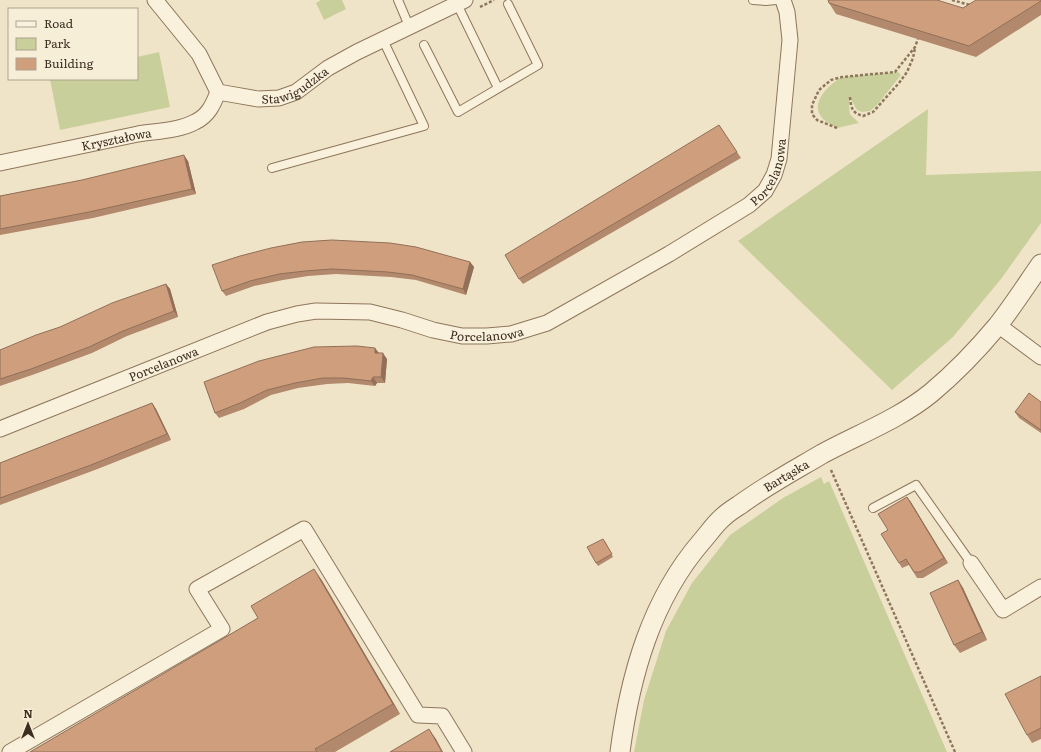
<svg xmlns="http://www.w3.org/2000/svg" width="1041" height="752" viewBox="0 0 1041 752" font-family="Literata,serif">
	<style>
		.green { fill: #c9cf9b }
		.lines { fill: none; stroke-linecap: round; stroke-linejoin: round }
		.service-casing { stroke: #8d765c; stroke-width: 10 }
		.minor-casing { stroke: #8d765c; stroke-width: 17 }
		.tertiary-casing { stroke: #8d765c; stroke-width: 21 }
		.path { stroke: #8d765c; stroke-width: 2.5; stroke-dasharray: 3 2; stroke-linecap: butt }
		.service { stroke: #faf1dc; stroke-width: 8 }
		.minor { stroke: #faf1dc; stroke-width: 15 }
		.tertiary { stroke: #faf1dc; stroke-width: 19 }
		.wall { fill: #b2896c }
		.shaded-wall { fill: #916f58 }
		.building { fill: #cf9f7d; stroke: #916f58 }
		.labels { text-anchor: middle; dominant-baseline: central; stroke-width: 4; stroke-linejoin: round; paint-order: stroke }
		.street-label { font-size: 12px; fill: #3d2e20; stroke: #f7eed8 }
	</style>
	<rect width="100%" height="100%" fill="#f0e4c8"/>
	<path class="green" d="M321 0H342L346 9 324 20 316 3Z
		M159 52 170 107 60 130 50 79H137V57Z
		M898 72 901 75 877 105 870 111 862 112 857 110 850 98 849 106 850 114 859 123 837 128C833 125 827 123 823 119 808 104 829 84 842 77Z
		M928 109 926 175 1041 171V223L1001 279 953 337 892 390 738 241Z
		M821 477 824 484 829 481 947 752H634L644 700 666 631 692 583 730 535 783 498Z"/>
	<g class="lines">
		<defs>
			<path id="service" d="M398 0 409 26
				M753 0 766 1 776 0
				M457 4 498 88
				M424 45 458 112 538 65 508 4
				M272 168 424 126 383 40
				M873 508 916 485 971 563"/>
			<g id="minor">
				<path id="s1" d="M155 0 199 54 218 92 258 99 279 98 296 92 328 68 357 52 465 0"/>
				<path id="s2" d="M0 163C46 153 92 144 138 134 156 131 178 131 195 122 208 116 213 105 218 92"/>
				<path d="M998 325 1041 357"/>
				<path id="s3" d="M0 429 267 322 297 314 316 311 370 312 402 320 433 330 462 336H487L511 334 547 323 669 254 749 205 765 191 774 175 779 159 790 40 787 12 783 0"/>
				<path d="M971 563 1003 610 1041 587"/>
				<path d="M10 752 222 629 197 589 304 529 418 715 442 716 464 752"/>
			</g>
			<g id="tertiary">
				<path id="s4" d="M620 752C630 676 651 600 702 541 709 533 715 524 722 518 728 512 735 508 741 504 767 485 795 470 822 454 859 434 899 419 931 393 955 373 978 349 998 325 1013 306 1027 284 1041 264"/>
			</g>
		</defs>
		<use href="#service" class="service-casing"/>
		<use href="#minor" class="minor-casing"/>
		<use href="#tertiary" class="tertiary-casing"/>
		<path class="path" d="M952 0 970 5
			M480 7 494 0
			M850 97C851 108 852 113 863 116L873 112 899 83 907 72 913 58 915 48
			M837 128 817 120 812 114V105L819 90 831 80 842 77 895 72 915 47 918 39
			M831 470 955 752"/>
		<use href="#service" class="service"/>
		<use href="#minor" class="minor"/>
		<use href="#tertiary" class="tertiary"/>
	</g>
	<path class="wall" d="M1041 0V15L976 57 836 14 829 3 963 8Z
		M719 125 741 158 523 284 519 279Z
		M188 161 196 194 93 218 0 235V196Z
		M240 256 470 262 474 267 466 295 416 280 391 277 336 274 308 276 283 280 254 286 226 296 222 291Z
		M166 284 170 289 178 317 127 336 92 353 35 374 0 386V350L60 327Z
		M375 348 378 353 387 359 385 383H377L375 386 348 383 327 384 298 388 271 395 244 409 219 418 215 413 204 382Z
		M1041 402V433L1019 418 1015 412Z
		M152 403 156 409 171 440 95 470 0 505V463Z
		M907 497 948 563 923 578H917L909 565 902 568 899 563Z
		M605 541 613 557 598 566 596 563Z
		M321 579 400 714 335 752H30L258 618Z
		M958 580 963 588 987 640 960 653 954 645Z
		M1041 676V739L1032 743 1027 735Z"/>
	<path class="shaded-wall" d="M184 155 188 161 196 194 192 189Z
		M470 262 474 267 466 295 463 289Z
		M166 284 170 289 178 317 174 311Z
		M375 348 379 353H375Z
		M383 353 387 359 385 383 381 377Z
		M373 377 377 383 375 386 371 381Z
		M152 403 156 409 171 440 167 434Z
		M907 497 911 502 948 563 944 558Z
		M314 569 321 579 400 714 393 704Z
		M958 580 963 588 987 640 982 632Z
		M429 729 436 739 443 752H442Z"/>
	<path class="building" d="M828 0H937L963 8 976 0H1041V1L969 46 829 3Z
		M719 125 737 152 519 279 505 255Z
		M184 155 192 189 89 212 0 229V196L82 180Z
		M332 240 390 243 416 247 470 262 463 289 412 275 388 272 332 269 305 271 279 274 250 281 222 291 212 265 240 256 271 248 302 242Z
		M166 284 174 311 123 331 89 347 31 369 0 379V350L36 335 60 327 112 303Z
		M357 346 375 348V353H383L381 377H373L371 381 344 378H323L295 383 267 390 240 403 215 413 204 382 259 361 314 347Z
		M1029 393 1041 402V430L1015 412Z
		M152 403 167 434 91 465 0 498V463Z
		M907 497 944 558 920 572H914L906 559 899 563 881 534 888 530 878 514Z
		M603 539 612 554 596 563 587 547Z
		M314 569 393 704 315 749 317 752H30L258 618 251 606Z
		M958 580 982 632 954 645 930 593Z
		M1041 676V728L1027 735 1005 694Z
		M429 729 442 752H390Z"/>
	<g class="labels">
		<g class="street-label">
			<text stroke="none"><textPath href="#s1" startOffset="193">Stawigudzka</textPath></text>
			<text stroke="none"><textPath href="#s2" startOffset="119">Kryształowa</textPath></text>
			<text stroke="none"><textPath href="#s3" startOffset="848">Porcelanowa</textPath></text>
			<text stroke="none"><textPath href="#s3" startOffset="512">Porcelanowa</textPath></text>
			<text stroke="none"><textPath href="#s3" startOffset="176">Porcelanowa</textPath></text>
			<text stroke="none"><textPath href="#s4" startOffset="337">Bartąska</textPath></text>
		</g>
	</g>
	<rect x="8" y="8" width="130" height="72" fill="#f7eed8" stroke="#ada18e"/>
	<rect x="16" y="21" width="20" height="6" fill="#faf1dc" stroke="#ada18e"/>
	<text x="44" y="28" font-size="12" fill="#3d2e20">Road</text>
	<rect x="16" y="38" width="20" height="12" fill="#c9cf9b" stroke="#ada18e"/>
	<text x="44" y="48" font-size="12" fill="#3d2e20">Park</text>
	<rect x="16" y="58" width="20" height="12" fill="#cf9f7d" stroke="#ada18e"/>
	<text x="44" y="68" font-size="12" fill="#3d2e20">Building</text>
	<g transform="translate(28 724)" stroke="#f7eed8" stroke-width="3" paint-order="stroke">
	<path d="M0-3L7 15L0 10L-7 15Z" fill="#3d2e20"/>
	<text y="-6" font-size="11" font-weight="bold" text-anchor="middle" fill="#3d2e20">N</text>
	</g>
</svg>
